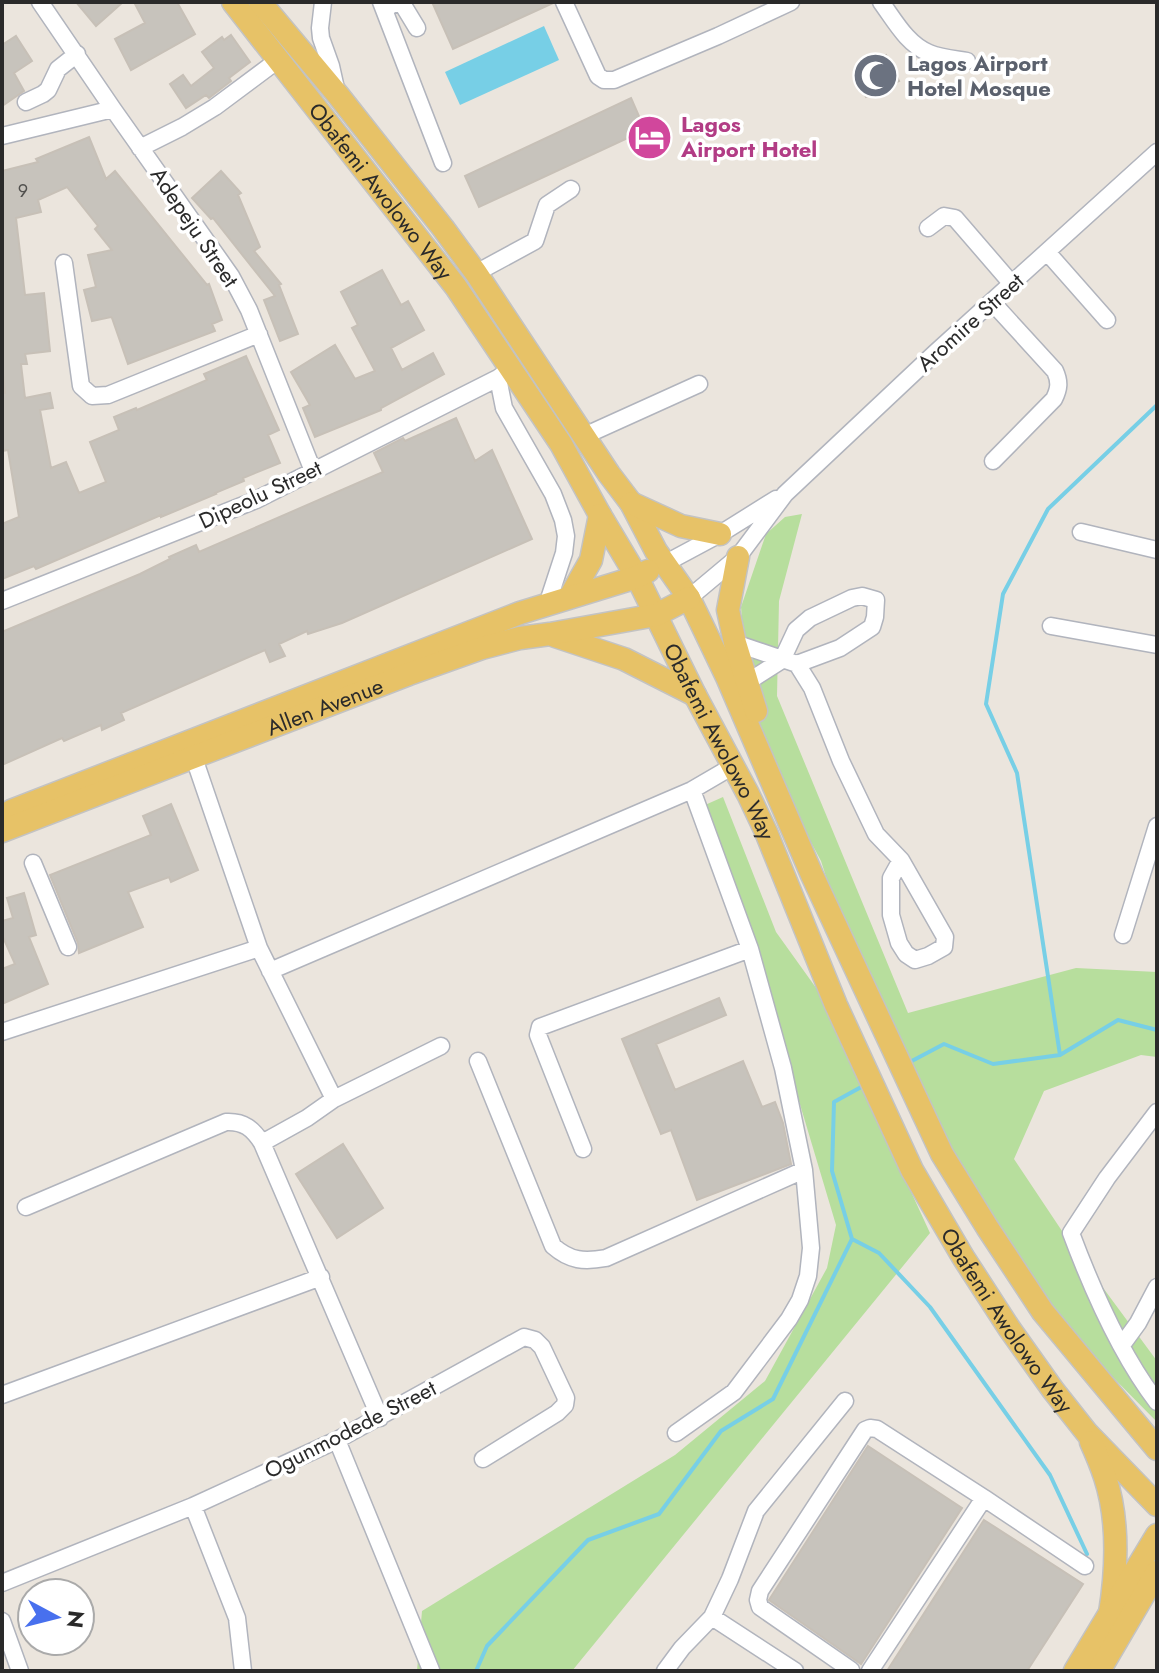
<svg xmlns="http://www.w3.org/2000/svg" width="1159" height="1673" viewBox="0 0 1159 1673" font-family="Jost,sans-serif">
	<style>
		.green { fill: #b7de9d }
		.water { fill: #77cfe6 }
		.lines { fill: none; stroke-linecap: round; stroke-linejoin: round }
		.stream { stroke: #77cfe6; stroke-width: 4 }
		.building { fill: #c7c3bc; stroke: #c7c0b7; stroke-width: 2 }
		.minor-casing { stroke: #b1b4bd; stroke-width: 19 }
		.major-casing { stroke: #c3c3c3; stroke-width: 25 }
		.minor { stroke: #fff; stroke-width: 16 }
		.major { stroke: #e7c267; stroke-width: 22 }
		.labels { text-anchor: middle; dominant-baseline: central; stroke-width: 7; stroke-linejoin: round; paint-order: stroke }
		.number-label { font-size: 18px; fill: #51504e }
		.worship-label { font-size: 22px; font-weight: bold; fill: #5b616d; stroke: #fff; text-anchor: start }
		.hotel-label { font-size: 22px; font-weight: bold; fill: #b23c85; stroke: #fff; text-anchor: start }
		.street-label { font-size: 22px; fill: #2a2a2a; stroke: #fff }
	</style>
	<rect width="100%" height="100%" fill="#ebe5dd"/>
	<path class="green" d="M802 514 779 601 777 696 908 1013 1076 968 1157 972V1057L1141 1055 1044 1091 1014 1159 1070 1243 1157 1361V1422L1089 1353 1007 1256 948 1150 840 920 821 861 790 803 769 770 748 691 741 607 766 534 785 517Z
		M723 797 776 932 819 992 930 1233 572 1671H417L422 1611 675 1455 765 1381 827 1268 836 1225 748 930 705 805Z"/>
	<path class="water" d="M544 26 559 60 460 105 445 72Z"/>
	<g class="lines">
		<path class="stream" d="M1060 1055 1017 773 986 704 1003 594 1048 509 1157 405
			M908 1063 944 1044 993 1064 1060 1055 1118 1020 1157 1030
			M852 1239 879 1253 930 1307 1050 1475 1087 1554
			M476 1671 487 1646 588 1540 659 1514 721 1431 773 1399 852 1239 832 1171 834 1102 863 1086"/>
	</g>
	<path class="building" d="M76 2H123L96 26Z
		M134 2H177L195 34 131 70 115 39 145 23Z
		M432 2H553V3L453 49Z
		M231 35 250 62 229 78 231 81 209 98 206 95 186 108 170 84 183 75 191 86 214 68 202 52 222 37 224 40Z
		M16 36 32 61 14 73 24 91 2 106V45Z
		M886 55 899 81 866 97 854 71Z
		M631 98 645 130 479 207 465 176Z
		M89 137 106 179 115 171 207 285 209 284 222 320 212 324 215 331 128 364 112 318 111 317 92 321 84 290 96 287 88 255 112 250 95 229 98 226 67 187 38 200 41 212 16 218 25 295 44 293 50 351 25 354 27 364H21L25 398 50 393 53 408 40 410 51 468 66 462 79 493 106 482 90 442 119 430 114 417 136 408 137 410 207 380 204 374 246 356 279 430 268 435 280 463 243 478 244 481 215 493 216 494 161 517V515L36 569 34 566 2 579V524L19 517 8 450 2 451V393H5L2 364V171L38 162 36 159Z
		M221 171 241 193 238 195 260 247 254 251 281 284 279 285 298 334 280 341 264 300 275 296 213 218 211 219 192 198Z
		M382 270 401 305 408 301 424 330 391 348 402 370 433 353 444 374 381 408V410L315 437 303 408 310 405 291 372 335 345 355 379 375 371 352 328 358 325 341 292Z
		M456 418 475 461 492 450 532 539 342 623 308 634 307 631 279 644 285 656 270 662 265 650 121 713 124 720 102 730 101 725 64 741 62 738 2 765V632L140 574 170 559 169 557 196 545 199 552 383 472 374 453 403 438 405 441Z
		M171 804 198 870 171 882 169 877 128 892 143 927 79 953 78 943 50 875 151 835 143 816Z
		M24 893 36 935 29 937 48 984 2 1004V969L15 964 2 935V921L13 918 7 898Z
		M719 998 726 1015 656 1044 675 1090 743 1061 762 1107 775 1102 783 1123 791 1164 697 1200 671 1130 661 1134 622 1039Z
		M343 1144 383 1208 337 1238 296 1174Z
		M868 1446 962 1508 861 1664 769 1600Z
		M984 1520 1083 1584 1027 1671H887Z"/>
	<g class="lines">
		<defs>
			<path id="minor" d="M40 2 113 109 231 276 249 310 313 471
				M323 2 320 28 321 38 331 66 337 93
				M381 2 443 163
				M564 2 598 76 604 80H614L718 36 791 2
				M881 2C895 21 907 44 929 53 941 58 955 59 967 61
				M385 9 395 3 403 5 417 28
				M26 102 43 94 48 90 58 69 77 54
				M2 136 113 109
				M140 148 182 127 215 107 278 60
				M928 228 944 216 955 218 1012 284
				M1047 252 1107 320
				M64 263 81 386 92 396 108 395 259 334
				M476 273 535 241 547 205 571 189
				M992 302 1055 371C1060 382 1059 389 1054 399L993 461
				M498 378 504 408 553 494 563 520 566 536 564 553 547 605
				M584 436 699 384
				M1081 532 1157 550
				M664 564 720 534 776 499
				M689 598 738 557 785 494 935 353 1157 152
				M2 601 256 500 498 378 510 369
				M1051 626 1157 645
				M735 643 797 664 812 688 841 761 876 834 901 860 945 937 944 947 928 956 915 960 906 954 899 943 891 915V878L901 860
				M746 683 782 660 796 630 810 618 852 598 862 596 876 600 875 617 872 627 840 648 797 664
				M194 758 259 948 334 1099
				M33 863 68 947
				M1123 935 1157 826
				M270 971 692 790 733 766
				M2 1032 259 948
				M478 1061 553 1246C570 1261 584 1262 606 1258L804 1170 783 1068 750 949 692 790
				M1157 1112 1107 1178 1071 1233C1092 1289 1120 1354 1157 1402
				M583 1149 538 1035 540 1027 750 949
				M26 1207 226 1122C244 1121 253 1129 262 1143
				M1122 1345 1138 1323 1157 1287
				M2 1395 321 1277
				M380 1418 262 1143 307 1118 334 1099 441 1046
				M676 1433 734 1392 789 1319 800 1300 808 1276 811 1248 804 1170
				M337 1440 431 1670
				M193 1506 237 1618 243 1671
				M2 1583 193 1506 337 1440 524 1337 535 1340 542 1347 566 1398 565 1405 557 1413 483 1459
				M712 1617 730 1579 756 1511 845 1401
				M2 1621 20 1671
				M851 1670 760 1607 758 1600 760 1591 865 1430 870 1428 877 1429 984 1498
				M665 1671 682 1648 712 1617 795 1671
				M870 1671 984 1498 1085 1566"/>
			<g id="major">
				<path id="s1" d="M233 2 456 287 561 444 600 515 637 577 695 695 748 794 766 832 836 1005 912 1170 963 1257 1009 1328 1053 1390 1087 1433 1157 1505"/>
				<path d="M260 2 338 95 443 228 476 273 609 474 631 503 656 551 689 598 703 627 727 677 812 875 942 1154 987 1227 1043 1312 1157 1449"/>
				<path d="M631 503 681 526 720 534"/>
				<path d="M738 557 728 610 735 643 756 711"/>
				<path d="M570 597 591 560 600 515"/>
				<path d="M555 636 624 659 695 695"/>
				<path d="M11 811 520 613 637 577 648 571"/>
				<path id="s2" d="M2 831 409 674 482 648 520 638 550 634 656 615 689 598"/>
				<path d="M1091 1442C1096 1453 1101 1465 1105 1477 1119 1520 1117 1569 1110 1613"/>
				<path d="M1075 1671 1157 1535"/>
				<path d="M1099 1671 1157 1572"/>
			</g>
		</defs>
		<use href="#minor" class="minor-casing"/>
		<use href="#major" class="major-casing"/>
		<use href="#minor" class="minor"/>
		<use href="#major" class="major"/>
	</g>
	<defs>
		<symbol id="mosque-disc" viewBox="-11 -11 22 22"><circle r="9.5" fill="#6b7280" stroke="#fff"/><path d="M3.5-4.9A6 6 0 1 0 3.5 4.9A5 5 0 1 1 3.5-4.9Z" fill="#fff"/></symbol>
		<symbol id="hotel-disc" viewBox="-11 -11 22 22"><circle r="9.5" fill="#d1479c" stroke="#fff"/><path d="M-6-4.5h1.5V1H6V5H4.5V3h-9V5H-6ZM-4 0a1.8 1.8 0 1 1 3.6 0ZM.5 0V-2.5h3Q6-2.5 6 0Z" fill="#fff"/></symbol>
	</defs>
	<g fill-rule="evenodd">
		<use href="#mosque-disc" x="850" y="50" width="51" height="51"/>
		<use href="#hotel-disc" x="624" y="112" width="51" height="51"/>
	</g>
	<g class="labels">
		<g class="number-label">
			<text x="23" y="191">9</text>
		</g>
		<g class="worship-label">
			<text x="907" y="63">Lagos Airport<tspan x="907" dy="25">Hotel Mosque</tspan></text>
		</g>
		<g class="hotel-label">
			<text x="681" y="124">Lagos<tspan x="681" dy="25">Airport Hotel</tspan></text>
		</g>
		<g class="street-label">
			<text stroke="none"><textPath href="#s1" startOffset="240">Obafemi Awolowo Way</textPath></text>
			<text transform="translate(195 227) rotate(56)">Adepeju Street</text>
			<text transform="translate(970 322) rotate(-42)">Aromire Street</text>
			<text transform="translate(260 494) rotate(-25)">Dipeolu Street</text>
			<text stroke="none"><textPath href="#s2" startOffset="346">Allen Avenue</textPath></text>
			<text stroke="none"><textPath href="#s1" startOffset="888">Obafemi Awolowo Way</textPath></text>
			<text stroke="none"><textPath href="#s1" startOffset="1536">Obafemi Awolowo Way</textPath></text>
			<text transform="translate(350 1429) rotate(-27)">Ogunmodede Street</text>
		</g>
	</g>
	<rect width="1159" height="1673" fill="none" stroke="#2a2a2a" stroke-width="8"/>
	<g transform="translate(56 1617) rotate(97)"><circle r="38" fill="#ffffff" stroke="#aaaaaa" stroke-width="2"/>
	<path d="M0-6L14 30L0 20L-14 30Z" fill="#4870ee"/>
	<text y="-12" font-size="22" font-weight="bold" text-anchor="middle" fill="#2a2a2a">N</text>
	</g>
</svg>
